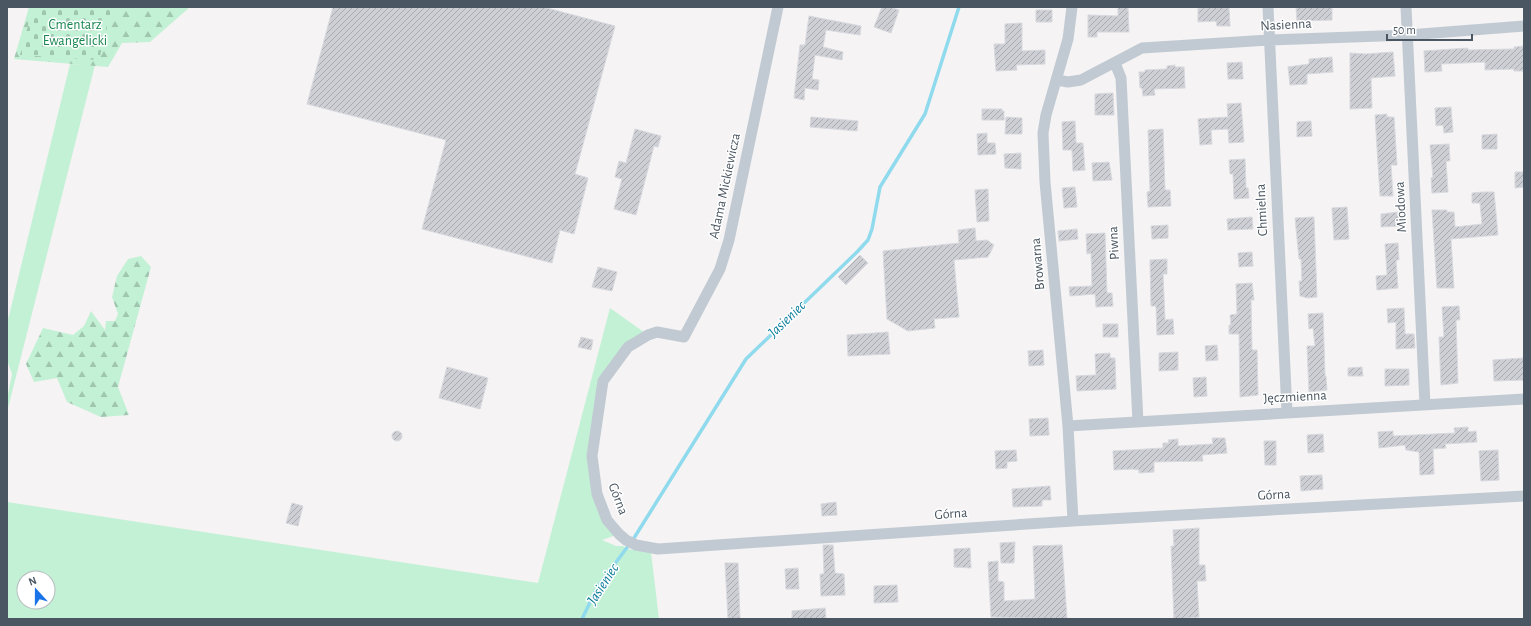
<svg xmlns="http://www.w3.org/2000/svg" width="1531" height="626" viewBox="0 0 1531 626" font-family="'Alegreya Sans',sans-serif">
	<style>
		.grass { fill: #c3f1d5; fill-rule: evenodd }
		.forest { fill: url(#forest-firs) }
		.cemetery { fill: url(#cemetery-stones) }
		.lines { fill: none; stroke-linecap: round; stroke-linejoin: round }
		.stream { stroke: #90daee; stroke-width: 3.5 }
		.building { fill: url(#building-hatch); stroke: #d7d9de }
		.street { stroke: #c1cad2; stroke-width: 11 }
		.labels { text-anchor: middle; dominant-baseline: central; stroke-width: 3; stroke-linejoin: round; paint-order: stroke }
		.park-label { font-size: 14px; fill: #17864f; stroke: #fff }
		.street-label { font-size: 14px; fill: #4a5661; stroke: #fff }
		.water-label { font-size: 15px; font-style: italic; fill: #0c7c9b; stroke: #fff }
	</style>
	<defs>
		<pattern id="forest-firs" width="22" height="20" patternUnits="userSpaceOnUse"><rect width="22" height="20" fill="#c3f1d5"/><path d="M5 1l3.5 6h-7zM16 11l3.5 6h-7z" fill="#a0c6b0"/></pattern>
		<pattern id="cemetery-stones" width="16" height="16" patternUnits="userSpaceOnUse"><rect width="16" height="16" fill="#c3f1d5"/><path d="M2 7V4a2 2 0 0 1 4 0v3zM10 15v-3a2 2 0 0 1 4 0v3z" fill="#a0c6b0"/></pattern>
		<pattern id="building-hatch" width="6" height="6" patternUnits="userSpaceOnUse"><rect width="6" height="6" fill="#cdcfd5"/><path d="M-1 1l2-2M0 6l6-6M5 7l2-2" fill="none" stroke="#a8abb0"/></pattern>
	</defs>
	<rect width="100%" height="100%" fill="#f5f3f3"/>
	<path class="grass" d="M70 64 95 65 7 412V399L12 374 7 360V324Z
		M610 308 648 335 628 347 603 381 592 456 597 494 619 534 602 540 616 546H623L627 549 651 552 659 619H7V502L538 583ZM24 578H48V602H24Z"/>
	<path class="forest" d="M29 7H190L150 42 122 43 108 67 14 59Z
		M141 256 151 267 118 387 129 415 101 417 67 402 57 378 34 382 26 364 43 328 73 335 84 326 91 311 105 330 106 321H115L118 314 112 297 117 276 128 259Z"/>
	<path class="cemetery" d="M33 7H112L99 60 20 55Z"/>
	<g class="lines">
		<path class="stream" d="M582 619 597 588 634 538 746 359 857 252 868 240 872 229 880 187 925 114 959 7"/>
	</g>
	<path class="building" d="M333 7H543L615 26 575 174 588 178 574 234 560 230 552 263 422 229 446 140 307 104Z
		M882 7H889L899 10 891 33 874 27Z
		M1118 7H1128L1129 32H1097V37H1088V15L1118 16Z
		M1216 7 1229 8 1230 26H1217L1216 21 1198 22V8Z
		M1296 7H1332V20L1297 21Z
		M1036 10H1052V22H1036Z
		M809 16 861 26 860 35 826 30 823 47 843 52 842 60 815 55 812 79 819 80 818 90 805 88 804 100 794 98 800 45H805Z
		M1022 23V51L1045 50V64L1016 65 1017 70 996 71 994 44H1005V24Z
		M1524 46V71H1514V69L1485 70V62L1441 64 1442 71 1425 72 1424 51 1468 48V50L1514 49V47Z
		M1393 52 1395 76 1371 78 1372 108 1350 109V53L1366 54Z
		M1332 57 1333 72 1307 74V84L1290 85 1288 67 1309 64V59Z
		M1242 62 1243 79H1228L1227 63Z
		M1175 65V67H1184L1185 88 1154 89 1155 95 1143 96 1142 88H1140L1139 72H1145V70L1167 69V66Z
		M1113 93 1114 115H1095V94Z
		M1241 103 1244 142 1229 143 1228 129 1211 130 1212 144 1200 145 1198 119 1228 117 1227 104Z
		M1451 107 1453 132 1444 133 1443 125 1436 126 1435 108Z
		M982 109H1002V111H1004V120H982Z
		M1387 114V117H1394L1397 165H1391L1393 196H1380L1375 115Z
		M811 117 858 121 857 131 810 127Z
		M1006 117 1022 118V134H1005Z
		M1075 121 1076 143H1083L1085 170 1073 171 1072 150H1063L1062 122Z
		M1311 121 1312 136 1297 137V122Z
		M635 129 661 136 658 147 654 146 636 215 614 209 622 179 615 177 619 161 626 163Z
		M1163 129 1165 190H1170L1171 206 1148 207 1147 192 1150 191 1148 130Z
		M987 133V143H995L996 154 978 155 977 134Z
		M1497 134V149H1482V135Z
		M1449 144 1450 161H1446L1448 192 1432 193 1431 178 1433 177 1430 145Z
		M1021 153V169L1005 168 1004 154Z
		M1245 159 1246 188H1248L1249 198 1234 199 1233 174H1230L1229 160Z
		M1109 162 1112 180 1093 181 1092 163Z
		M1515 172H1524V187L1515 188Z
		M1075 187 1077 207 1064 208 1062 188Z
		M988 189 989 221 977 222 975 190Z
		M1483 192H1494L1498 235 1451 239 1454 288H1437L1432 210H1447V212H1454L1455 227 1482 224 1480 203H1472V193Z
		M1347 207 1349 239 1334 240 1332 208Z
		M1399 212 1400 226 1381 227V214Z
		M1252 217 1253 229 1228 230 1227 219Z
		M1314 217 1317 297 1308 298 1300 296 1299 281H1302L1301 259H1299L1295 218Z
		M1168 225V238L1152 239 1151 226Z
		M975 228 976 241 987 240 994 245 988 257 954 260 959 317 934 319 935 328 908 331 887 319 883 251 959 243 958 230Z
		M1077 229 1078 239 1059 241 1058 231Z
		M1105 233 1107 293H1112L1113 306 1096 307 1095 294 1070 296 1069 287 1092 286 1091 253 1087 254 1086 234Z
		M1398 243 1399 260H1396L1398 288 1377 290 1376 276 1387 275 1385 244Z
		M1252 252 1253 266 1239 267 1238 253Z
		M860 255 868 263 846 285 838 277Z
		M1167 259V274H1163L1165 320 1173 319 1174 334 1157 335 1156 306H1151L1150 260Z
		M598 267 617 272 612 291 592 287Z
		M1252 283 1254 300H1251L1252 350H1257L1258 395 1240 397 1239 334H1229V325H1231L1230 315 1237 314 1236 284Z
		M1459 306 1460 320H1456L1458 383 1441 385 1439 337H1444L1442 307Z
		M1404 308 1405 334H1414L1415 348 1396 349V322L1388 323 1387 309Z
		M1323 313 1325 376H1326L1327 390 1309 392 1307 346H1315L1313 328 1309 329 1308 314Z
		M1103 324H1118V337H1103Z
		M888 332 890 354 848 356 847 335Z
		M581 337 593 340 591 350 578 347Z
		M1217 345 1218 360 1206 361 1205 346Z
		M1043 350 1044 365 1029 366 1028 351Z
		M1178 352V370L1159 371V353Z
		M1110 353V358H1115L1116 389 1077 391 1076 376 1096 375 1095 354Z
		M1524 358V380L1494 381 1493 360Z
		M447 367 488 378 480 409 439 398Z
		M1362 367 1363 376H1348V368Z
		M1385 369H1409V385L1385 386Z
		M1206 377 1207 396 1194 397 1193 378Z
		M1048 418 1049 435 1030 436 1029 419Z
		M1468 427V432L1476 431 1477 442 1445 444 1446 448 1433 449 1434 474 1420 475 1419 452 1406 450 1405 445 1379 448 1378 432 1393 431V436L1455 433 1454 428Z
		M392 436a5 5 0 1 1 10 0a5 5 0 1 1-10 0Z
		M1323 434 1324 452 1308 453 1307 435Z
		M1212 438H1225L1227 453 1202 455 1203 461 1154 462V472L1139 473V470L1133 469 1114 470 1113 451 1163 448V443H1169L1168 440 1178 439V446L1213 444Z
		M1264 441H1276V465H1265Z
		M1016 450 1017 461 1007 462V468L996 469 995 451Z
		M1498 450 1499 480 1481 481 1479 451Z
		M1322 475 1323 489 1301 491 1300 476Z
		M1050 486 1051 500H1042V506L1013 507 1012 489Z
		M836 502 837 515 822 516 821 504Z
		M292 503 303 506 298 526 286 523Z
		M1199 528V565H1205L1206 581H1197L1199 617 1174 619 1171 546H1174L1173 530Z
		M1015 542 1014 563H1001L1000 543Z
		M823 545H833L835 573 844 574 845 595 821 596 820 574H824Z
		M1062 545 1067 619 991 617 988 562 998 561V581L1004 582V601L1035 599 1033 546Z
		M970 548 971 568 954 567V549Z
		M725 563H738L740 619H728Z
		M798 568 799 589H786L785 569Z
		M897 585 898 602 874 603V586Z
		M825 608 826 619H792V611Z"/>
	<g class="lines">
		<path class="street" d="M778 7 729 240 720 269 684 337 657 332 648 335 628 347 603 381 592 456 597 494 607 520 619 534 626 540 636 545 658 549 1073 521 1524 496
			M1072 7 1068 39 1046 115 1043 133 1045 182 1068 426 1073 521
			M1268 7 1287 412
			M1406 7 1425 405
			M1115 63 1121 78 1138 422
			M1057 80 1068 82 1081 80 1142 48 1269 40 1408 35 1524 26
			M1068 426 1524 399"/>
	</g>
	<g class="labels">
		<g class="park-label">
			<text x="75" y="25">Cmentarz<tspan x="75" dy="16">Ewangelicki</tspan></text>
		</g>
		<g class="street-label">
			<text transform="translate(1286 25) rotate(-3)">Nasienna</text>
			<text transform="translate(725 186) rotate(-78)">Adama Mickiewicza</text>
			<text transform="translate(1401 207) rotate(-93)">Miodowa</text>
			<text transform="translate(1262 210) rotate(-93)">Chmielna</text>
			<text transform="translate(1114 243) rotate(-93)">Piwna</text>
			<text transform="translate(1038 264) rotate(-95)">Browarna</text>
			<text transform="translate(1295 397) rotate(-3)">Jęczmienna</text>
			<text transform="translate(1274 495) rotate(-3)">Górna</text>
			<text transform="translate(618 499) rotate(69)">Górna</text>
			<text transform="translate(951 514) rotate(-4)">Górna</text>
		</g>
		<g class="water-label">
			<text transform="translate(787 319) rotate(-44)">Jasieniec</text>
			<text transform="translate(603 584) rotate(-57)">Jasieniec</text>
		</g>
	</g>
	<rect width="1531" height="626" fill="none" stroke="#4a5661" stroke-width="16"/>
	<g transform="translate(36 590) rotate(339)"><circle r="19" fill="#ffffff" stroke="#b7bbc0"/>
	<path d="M0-3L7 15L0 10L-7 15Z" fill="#1a73e8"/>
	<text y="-6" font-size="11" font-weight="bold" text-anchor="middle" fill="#4a5661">N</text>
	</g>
	<path d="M1387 34v6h85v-6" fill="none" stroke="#4a5661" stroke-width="2"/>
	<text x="1393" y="34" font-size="12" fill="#4a5661" stroke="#ffffff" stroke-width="3" paint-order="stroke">50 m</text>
</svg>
